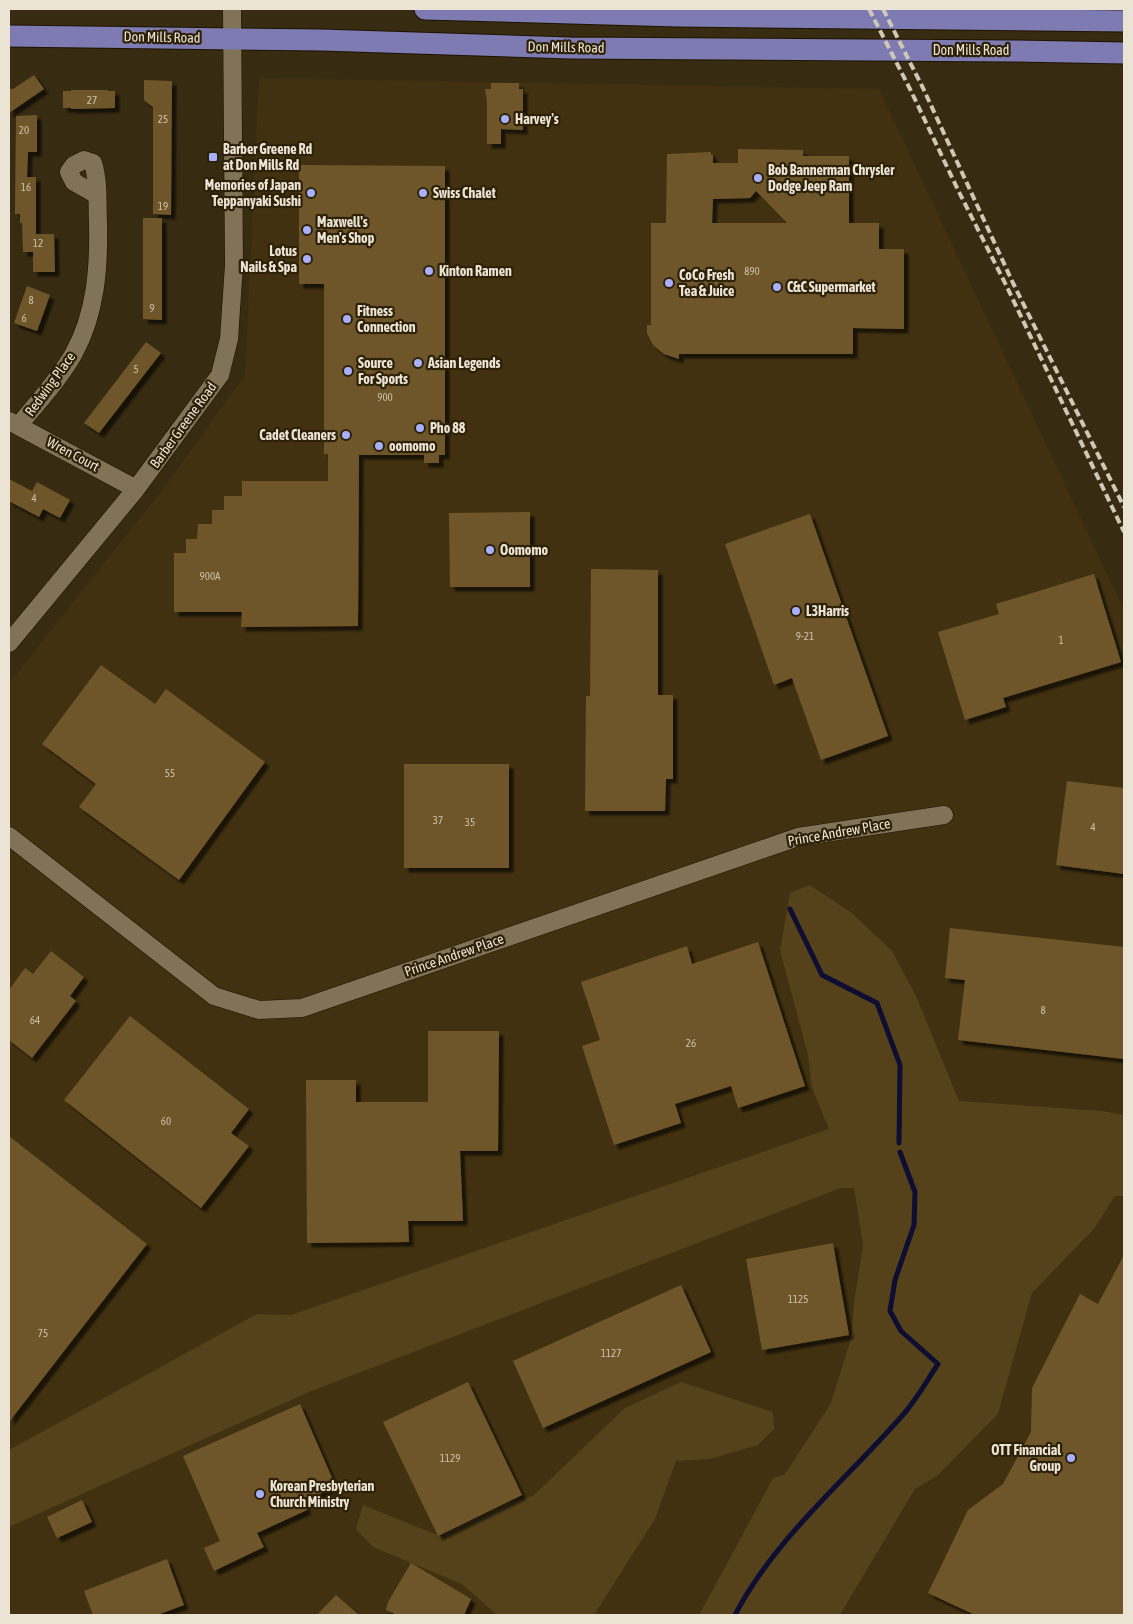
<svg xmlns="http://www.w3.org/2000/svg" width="1133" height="1624" viewBox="0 0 1133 1624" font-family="'Asap Condensed',sans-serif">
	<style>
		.built { fill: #413110 }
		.green { fill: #55421a }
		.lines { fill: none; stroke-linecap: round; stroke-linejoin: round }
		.stream { stroke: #0e0d32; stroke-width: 5 }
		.building { fill: #6e5729; fill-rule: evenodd; filter: url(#shadow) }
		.minor-casing { stroke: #1e1300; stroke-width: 19 }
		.major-casing { stroke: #1e1300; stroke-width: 23 }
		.minor { stroke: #807358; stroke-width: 18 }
		.major { stroke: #7e7bb3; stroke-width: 21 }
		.rail { stroke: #d0c8b7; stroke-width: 4; stroke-dasharray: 8 4; stroke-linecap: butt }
		.poi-dot { fill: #a8b0fc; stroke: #2d2108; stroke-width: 2 }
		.labels { text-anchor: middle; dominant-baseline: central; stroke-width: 4.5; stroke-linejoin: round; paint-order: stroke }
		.number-label { font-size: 11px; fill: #ccc0a9 }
		.street-label { font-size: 14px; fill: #ebe3d4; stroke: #2d2108 }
		.poi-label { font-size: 14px; font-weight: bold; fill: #ebe3d4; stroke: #2d2108; text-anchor: start }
	</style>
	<defs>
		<filter id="shadow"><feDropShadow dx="4.5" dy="4.5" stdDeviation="1" flood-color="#0009"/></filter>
	</defs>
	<rect width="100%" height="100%" fill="#372b12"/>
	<path class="built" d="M259 78 879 89 1124 610V1115L1103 1111 291 1315 257 1314 9 1450V683L163 489 245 375Z
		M842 1187 854 1188 863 1246 854 1301 851 1338 831 1403 785 1474 773 1478 699 1615H9V1527L309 1392Z
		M1115 1196H1124V1615H840L915 1489 937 1476 998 1414 1032 1293 1094 1229Z"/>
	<path class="green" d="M810 885 852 913 892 951 916 996 959 1101 1103 1111 1124 1115V1196H1115L1094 1229 1032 1293 998 1414 937 1476 915 1489 840 1615H699L773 1478 785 1474 831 1403 851 1338 854 1301 863 1246 854 1188H841L309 1392 9 1527V1450L257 1314 291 1315 829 1129 812 1088 808 1055 780 950 790 893Z
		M681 1382 773 1412 774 1429 758 1445 710 1459 676 1461 655 1519 594 1615H497L462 1584 373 1547 356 1529 363 1505 442 1537 475 1511 533 1496 625 1408Z"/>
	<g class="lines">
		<path class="stream" d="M790 909 822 975 877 1003 900 1065 899 1143
			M735 1615C775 1538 844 1482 901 1417 915 1402 926 1382 938 1364L901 1331 890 1311 895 1280 914 1225 915 1192 900 1152"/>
	</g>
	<path class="building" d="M34 75 44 89 9 113V89H13Z
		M144 80 172 81 171 215 153 214V107L144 100Z
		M491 83H519V89H523V130L501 129V144H487V102L485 89H491Z
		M71 90H108V91H115V108L71 109V108H63V91H71Z
		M37 115V152H28L27 177H36V234H54L55 272H33V252H23L22 223H20V214H15L16 116Z
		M738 149 803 150V156H849V223H879V249H904V329L853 328V354H679V359L664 354 653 345 647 333V325H651V223H666L667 154 711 152V155H713V163H738ZM756 191 787 223H712L713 199 750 198Z
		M299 165 445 166V455H439V463H424V455H359L358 626 241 627 242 612H174V553H186V539H197L198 524H212V510H224V496H242V481H328V454H324V284H299Z
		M143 218H162V320L143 319Z
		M27 286 50 295 37 331 14 323Z
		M146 342 161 353 99 433 84 423Z
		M9 479 32 491 37 482 70 500 60 518 43 509 39 517 9 501Z
		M530 512V587H450L449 513Z
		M810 514 888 736 821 760 792 678 774 685 725 544Z
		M591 569 658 570V695H673V779H666L665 811H585L586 696H590Z
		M1094 574 1121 662 1003 698 1006 707 965 720 938 632 999 614 996 604Z
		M101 665 155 704 166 689 265 762 179 880 79 807 96 784 42 744Z
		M404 764H509V868H404Z
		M1067 781 1124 788V874L1056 865Z
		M950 928 1124 947V1059L958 1040 965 980 945 978Z
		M758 942 805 1086 738 1108 731 1086 675 1104 681 1123 614 1145 582 1046 600 1040 581 982 687 946 692 964Z
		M51 951 84 977 70 996 76 1001 32 1058 9 1040V990L25 968 33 974Z
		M130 1016 249 1109 231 1133 249 1146 201 1208 64 1100Z
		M428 1031H499L498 1151H460L463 1221H408L409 1242 307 1243 306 1080H356V1102H428Z
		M9 1136 147 1244 9 1422Z
		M833 1243 849 1335 762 1350 746 1259Z
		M1124 1255V1615H975L928 1593 968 1510 1003 1484 1031 1432 1032 1388 1080 1294 1098 1304Z
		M681 1285 711 1352 543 1428 513 1361Z
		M468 1382 522 1495 438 1536 383 1422Z
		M300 1404 336 1487 303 1501 307 1510 257 1533 264 1547 214 1571 204 1548 220 1541 183 1456Z
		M82 1500 92 1522 57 1538 47 1517Z
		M167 1559 184 1605 157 1615H93L84 1591Z
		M411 1563 471 1599 464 1615H397L386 1610 388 1602Z
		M336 1595 359 1615H317Z"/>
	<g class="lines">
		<defs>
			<path id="minor" d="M9 421 136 489
				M19 425C37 403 61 377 74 353 96 313 99 267 98 223 97 203 99 182 93 163L84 160 74 165 69 172 74 182 97 195
				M9 643 136 489 220 375 229 339 234 265 232 9
				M9 836 214 996 259 1010 302 1008 798 837 944 815"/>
			<path id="major" d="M425 9 678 16 1124 21
				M9 36 321 40 570 48 1012 51 1124 53"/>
		</defs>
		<use href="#minor" class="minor-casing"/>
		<use href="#major" class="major-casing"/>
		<use href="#minor" class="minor"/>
		<use href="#major" class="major"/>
		<path class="rail" d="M869 9 911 91 958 190 1006 285 1124 532
			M883 9 923 88 1013 283 1124 507"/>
	</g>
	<g class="poi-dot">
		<circle cx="505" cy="119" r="5"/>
		<rect x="208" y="152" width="10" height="10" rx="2.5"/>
		<circle cx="758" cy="178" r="5"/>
		<circle cx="311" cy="193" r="5"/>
		<circle cx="423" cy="193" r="5"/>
		<circle cx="307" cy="230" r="5"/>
		<circle cx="307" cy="259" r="5"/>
		<circle cx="429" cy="271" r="5"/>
		<circle cx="669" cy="283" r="5"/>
		<circle cx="777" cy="287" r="5"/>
		<circle cx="347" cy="319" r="5"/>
		<circle cx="418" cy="363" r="5"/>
		<circle cx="348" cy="371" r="5"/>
		<circle cx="420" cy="428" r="5"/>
		<circle cx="346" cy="435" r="5"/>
		<circle cx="379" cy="446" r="5"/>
		<circle cx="490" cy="550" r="5"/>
		<circle cx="796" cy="611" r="5"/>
		<circle cx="1071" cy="1458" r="5"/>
		<circle cx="260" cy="1494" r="5"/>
	</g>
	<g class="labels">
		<g class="number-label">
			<text x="92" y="100">27</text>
			<text x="163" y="119">25</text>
			<text x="24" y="130">20</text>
			<text x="26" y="187">16</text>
			<text x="163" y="206">19</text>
			<text x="38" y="243">12</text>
			<text x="752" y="271">890</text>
			<text x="31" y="300">8</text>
			<text x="152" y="308">9</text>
			<text x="24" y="318">6</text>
			<text x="136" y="369">5</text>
			<text x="385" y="397">900</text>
			<text x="34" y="498">4</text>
			<text x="210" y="576">900A</text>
			<text x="805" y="636">9-21</text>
			<text x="1061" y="640">1</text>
			<text x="170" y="773">55</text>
			<text x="438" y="820">37</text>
			<text x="470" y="822">35</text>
			<text x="1093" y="827">4</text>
			<text x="1043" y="1010">8</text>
			<text x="35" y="1020">64</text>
			<text x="691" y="1043">26</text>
			<text x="166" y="1121">60</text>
			<text x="798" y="1299">1125</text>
			<text x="43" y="1333">75</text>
			<text x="611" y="1353">1127</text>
			<text x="450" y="1458">1129</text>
		</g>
		<g class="street-label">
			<text transform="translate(162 37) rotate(1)">Don Mills Road</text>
			<text transform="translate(566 47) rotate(1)">Don Mills Road</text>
			<text x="971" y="50">Don Mills Road</text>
			<text transform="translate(50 384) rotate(-54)">Redwing Place</text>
			<text transform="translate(183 425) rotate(-54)">Barber Greene Road</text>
			<text transform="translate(73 454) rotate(28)">Wren Court</text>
			<text transform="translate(839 832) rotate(-10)">Prince Andrew Place</text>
			<text transform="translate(454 955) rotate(-19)">Prince Andrew Place</text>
		</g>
		<g class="poi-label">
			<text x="515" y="119">Harvey's</text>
			<text x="223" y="149">Barber Greene Rd<tspan x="223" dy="16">at Don Mills Rd</tspan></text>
			<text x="768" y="170">Bob Bannerman Chrysler<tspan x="768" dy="16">Dodge Jeep Ram</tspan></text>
			<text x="301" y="185" text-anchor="end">Memories of Japan<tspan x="301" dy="16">Teppanyaki Sushi</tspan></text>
			<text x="433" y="193">Swiss Chalet</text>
			<text x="317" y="222">Maxwell's<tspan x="317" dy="16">Men's Shop</tspan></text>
			<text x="297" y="251" text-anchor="end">Lotus<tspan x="297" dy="16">Nails &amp; Spa</tspan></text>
			<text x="439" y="271">Kinton Ramen</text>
			<text x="679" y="275">CoCo Fresh<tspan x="679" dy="16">Tea &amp; Juice</tspan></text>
			<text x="787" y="287">C&amp;C Supermarket</text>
			<text x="357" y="311">Fitness<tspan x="357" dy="16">Connection</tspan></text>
			<text x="358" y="363">Source<tspan x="358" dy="16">For Sports</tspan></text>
			<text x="428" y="363">Asian Legends</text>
			<text x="430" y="428">Pho 88</text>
			<text x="336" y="435" text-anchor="end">Cadet Cleaners</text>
			<text x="389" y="446">oomomo</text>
			<text x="500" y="550">Oomomo</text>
			<text x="806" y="611">L3Harris</text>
			<text x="1061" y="1450" text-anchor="end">OTT Financial<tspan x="1061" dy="16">Group</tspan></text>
			<text x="270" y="1486">Korean Presbyterian<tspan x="270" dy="16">Church Ministry</tspan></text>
		</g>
	</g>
	<rect width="1133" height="1624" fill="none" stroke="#ebe3d4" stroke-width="20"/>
</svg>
